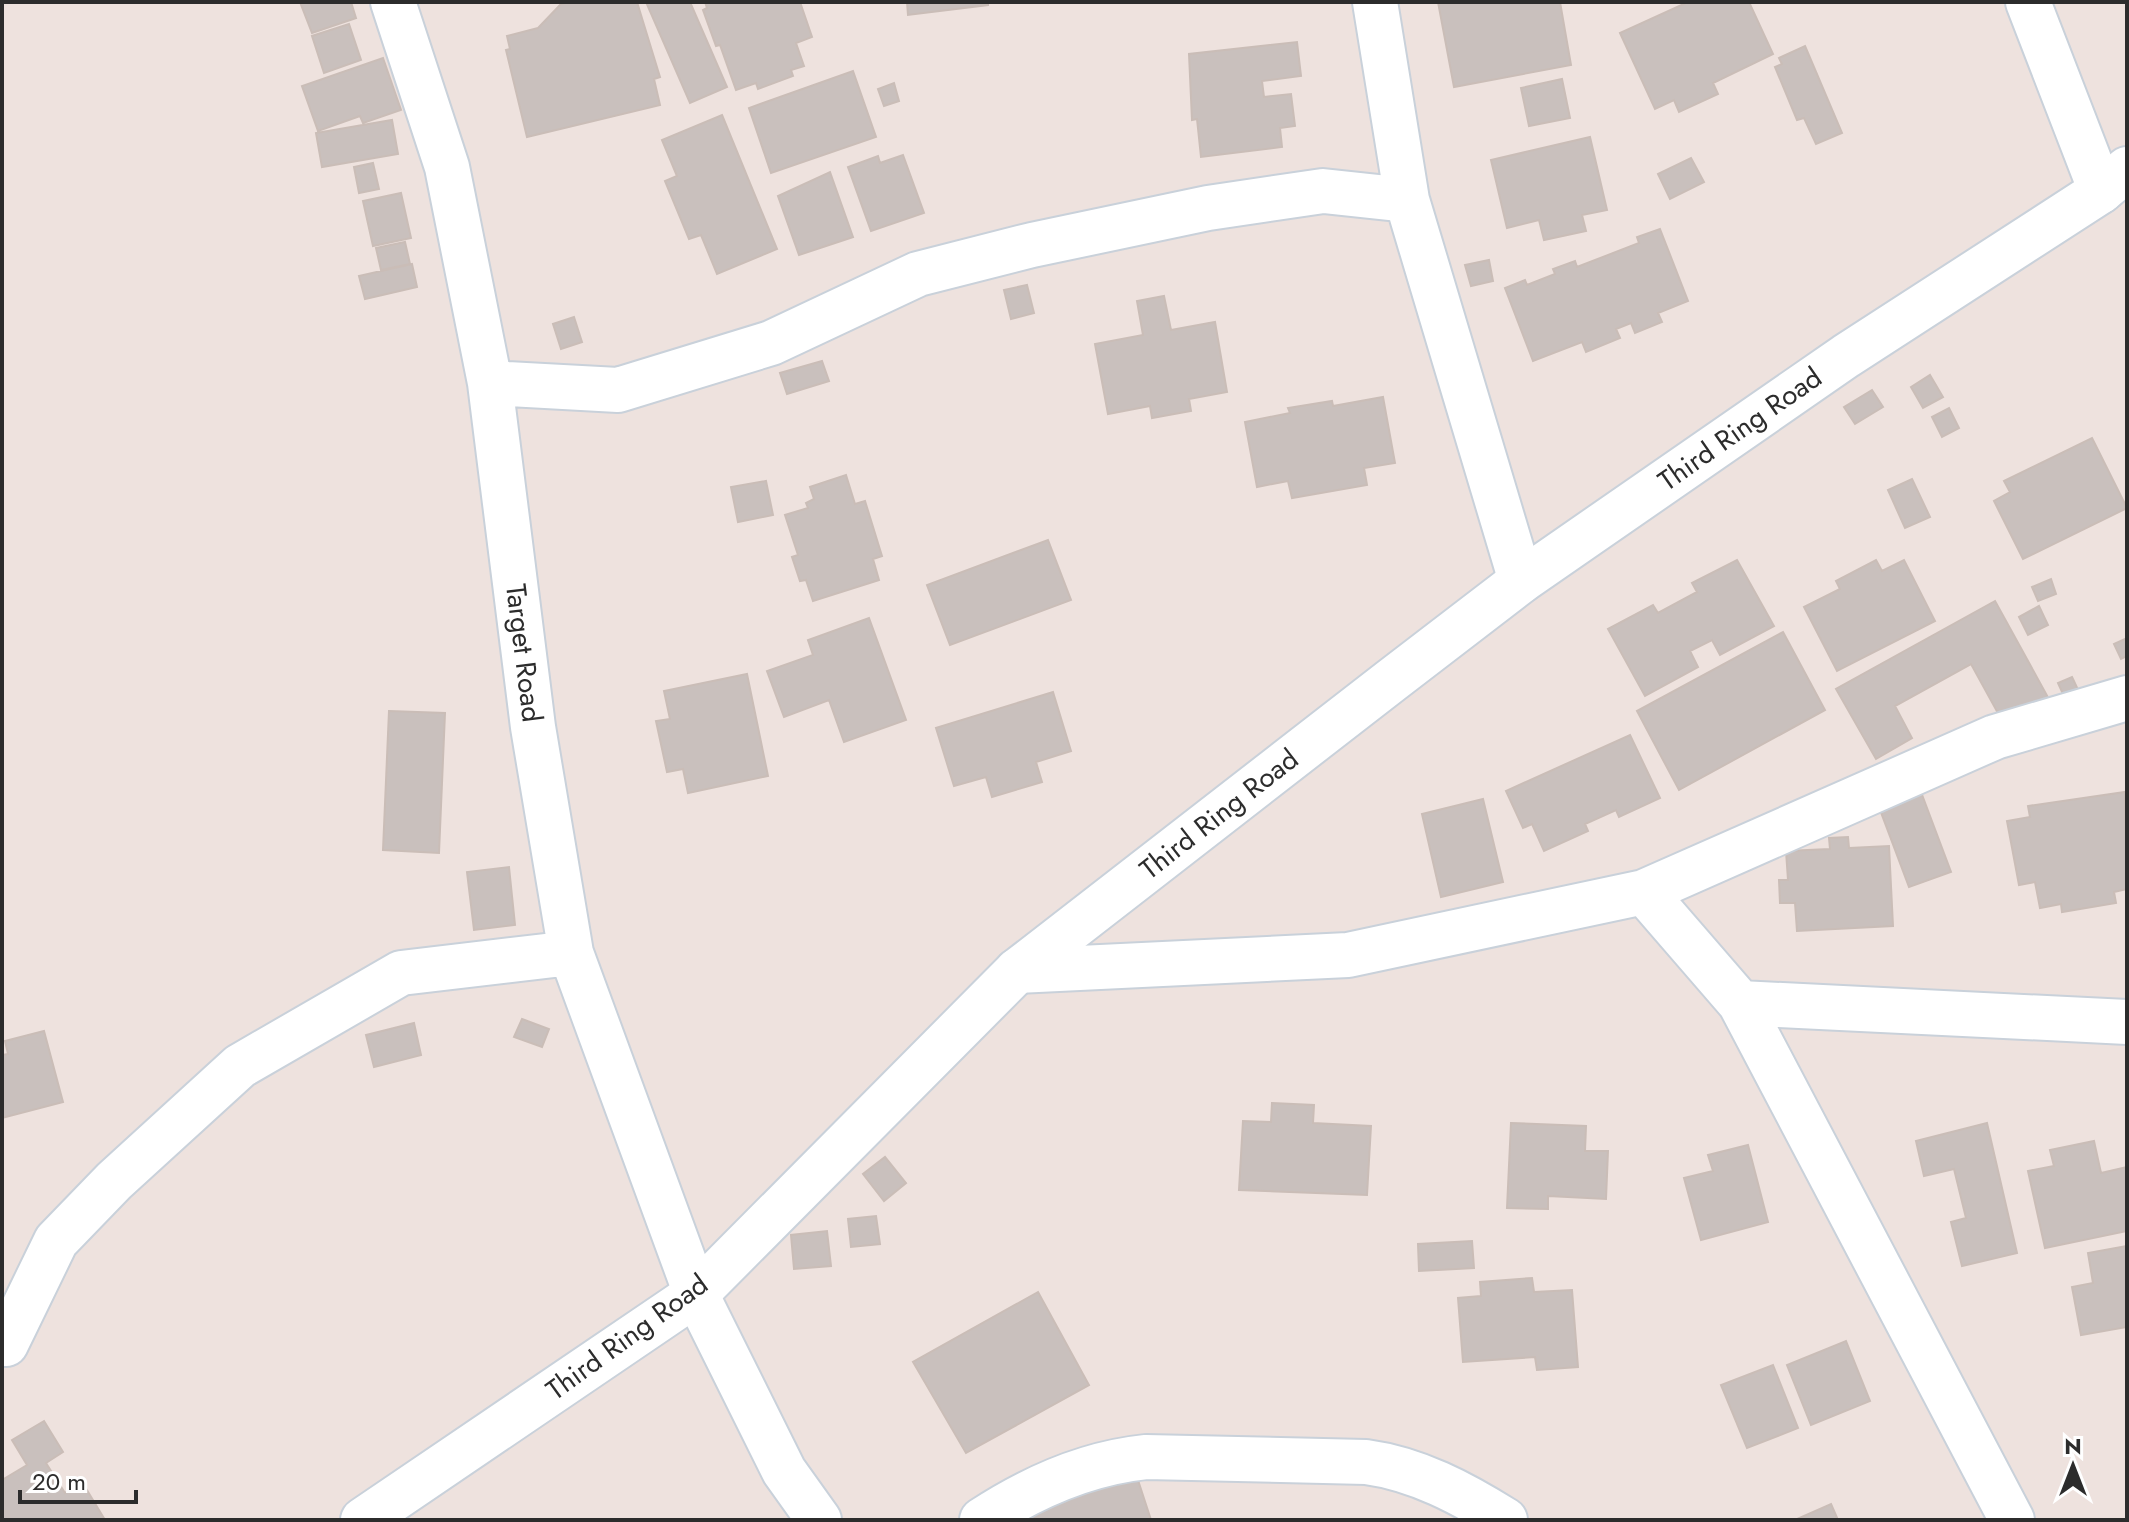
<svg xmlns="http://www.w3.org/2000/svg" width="2129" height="1522" viewBox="0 0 2129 1522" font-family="Jost,sans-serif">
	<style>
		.building { fill: #c9c0bd; stroke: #cabdb7; stroke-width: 2 }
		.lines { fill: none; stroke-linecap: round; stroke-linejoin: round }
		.minor-casing { stroke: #c9d1da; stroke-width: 48 }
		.tertiary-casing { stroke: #c9d1da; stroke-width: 48 }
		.minor { stroke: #fff; stroke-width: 44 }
		.tertiary { stroke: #fff; stroke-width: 44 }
		.labels { text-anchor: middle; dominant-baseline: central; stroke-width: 6; stroke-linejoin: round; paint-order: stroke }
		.street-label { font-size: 28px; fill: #2c2c2c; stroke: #fff }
	</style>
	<rect width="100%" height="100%" fill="#eee2de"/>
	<path class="building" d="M300 2H351L356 18 312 33Z
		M571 2H637L660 77 654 79 660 105 527 137 506 50 510 49 507 36 538 28 561 4Z
		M646 2H690L727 87 690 103Z
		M705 2H800L812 37 796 43 804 66 791 70 793 76 758 89 756 83 736 90 720 45 716 46 703 10 707 8Z
		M907 2H988V5L908 15Z
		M1438 2H1560L1571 65 1454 87Z
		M1688 2H1749L1773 54 1713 83 1718 94 1679 112 1674 100 1655 109 1620 33Z
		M349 24 361 60 324 73 312 36Z
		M1297 42 1301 76 1262 81 1264 97 1291 94 1295 126 1280 128 1282 147 1201 157 1197 119 1192 120 1189 54Z
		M1805 46 1842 133 1816 144 1804 118 1797 120 1775 67 1782 64 1779 58Z
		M383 58 401 110 363 123 360 116 318 131 302 86Z
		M853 71 876 137 771 173 749 108Z
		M1562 79 1570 118 1529 126 1521 88Z
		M894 83 899 101 884 106 878 89Z
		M722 115 777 249 717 274 701 235 689 239 665 181 677 176 662 140Z
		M392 120 398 154 322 167 316 133Z
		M1590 137 1607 210 1582 215 1586 231 1544 240 1539 220 1507 228 1491 160Z
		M903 155 924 213 871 231 848 167 878 156 880 163Z
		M1691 158 1704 182 1670 199 1658 174Z
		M373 163 379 189 359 193 354 167Z
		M830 172 853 237 799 255 778 196Z
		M401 193 411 238 373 246 363 201Z
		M1660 229 1688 301 1658 313 1662 322 1635 333 1631 323 1616 329 1620 338 1586 352 1582 342 1533 361 1505 288 1525 280 1527 285 1555 274 1553 269 1575 261 1577 267 1639 243 1637 237Z
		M405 242 410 264 381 270 376 248Z
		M1489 260 1493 281 1471 286 1465 265Z
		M412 264 417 287 365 299 359 276Z
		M1027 285 1034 313 1011 319 1004 290Z
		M1164 296 1171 330 1215 322 1227 392 1189 399 1191 411 1152 418 1150 406 1108 414 1095 344 1143 335 1137 301Z
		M574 317 582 342 561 349 553 324Z
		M822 361 829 381 787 394 780 373Z
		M1930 375 1943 397 1923 408 1911 387Z
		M1872 390 1883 407 1855 424 1844 407Z
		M1383 397 1395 463 1364 468 1367 485 1292 498 1288 481 1257 487 1245 422 1290 413 1288 408 1332 401 1333 406Z
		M1949 408 1959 428 1942 437 1932 417Z
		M2092 438 2127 508 2023 559 1994 501 2010 492 2004 481Z
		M846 475 855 504 865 501 882 556 873 559 879 580 813 601 806 580 800 581 792 557 798 555 785 515 808 508 806 503 814 499 810 487Z
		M1912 479 1930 517 1905 528 1888 490Z
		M766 481 773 515 738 522 731 487Z
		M1048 540 1071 600 950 645 927 585Z
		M1737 560 1774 626 1720 655 1712 640 1690 651 1698 667 1645 696 1608 629 1653 605 1658 613 1697 592 1692 583Z
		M1876 560 1882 571 1904 560 1935 621 1837 671 1804 607 1840 589 1836 581Z
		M2051 579 2056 594 2038 601 2032 587Z
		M1995 601 2050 701 2005 726 1971 664 1895 706 1912 738 1876 759 1836 689Z
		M2039 606 2048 625 2028 635 2019 617Z
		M869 618 906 720 844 742 829 700 784 717 767 671 813 655 808 640Z
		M1783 632 1825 710 1679 790 1637 711Z
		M2127 638V656L2121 659 2114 644Z
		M747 674 768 776 688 793 683 769 667 772 656 721 670 719 664 691Z
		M2072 677 2081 696 2067 703 2058 683Z
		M1053 692 1071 751 1036 762 1042 782 992 797 986 777 954 786 936 728Z
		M389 711 445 713 439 853 383 850Z
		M1630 735 1660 798 1619 817 1616 810 1585 824 1588 831 1544 851 1532 824 1523 828 1506 791Z
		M1921 792 1951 872 1909 887 1879 807Z
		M2125 792 2127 889 2114 892 2116 903 2062 912 2061 904 2040 908 2035 882 2019 885 2007 821 2030 817 2028 806Z
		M1483 799 1503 882 1441 897 1422 814Z
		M1848 837 1849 848 1889 846 1893 926 1797 931 1795 903H1780L1779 880H1788L1786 851 1830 849 1829 838Z
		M509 867 515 925 474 930 467 872Z
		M522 1019 549 1029 542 1047 514 1037Z
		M414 1023 421 1055 374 1067 366 1035Z
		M44 1031 63 1102 2 1118V1055L8 1054 5 1041Z
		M1272 1103 1314 1105 1313 1123 1371 1126 1367 1195 1239 1190 1243 1121 1271 1122Z
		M1511 1123 1586 1126 1585 1151H1608L1606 1199 1548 1196V1209L1507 1208Z
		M1987 1123 2017 1253 1962 1266 1951 1222 1966 1218 1954 1169 1924 1176 1916 1141Z
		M2094 1141 2101 1173 2127 1167V1231L2045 1248 2028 1171 2054 1166 2050 1150Z
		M1748 1145 1768 1222 1701 1240 1684 1178 1713 1171 1708 1155Z
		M885 1157 906 1183 884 1201 863 1174Z
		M876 1216 880 1244 851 1247 848 1219Z
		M827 1231 831 1266 794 1269 791 1235Z
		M1472 1241 1474 1268 1419 1271 1418 1244Z
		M2127 1246V1327L2081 1335 2072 1287 2093 1283 2088 1253Z
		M1532 1278 1534 1292 1572 1290 1578 1367 1537 1370 1535 1357 1463 1362 1458 1298 1481 1296 1480 1282Z
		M1038 1292 1089 1385 966 1453 913 1362Z
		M1846 1341 1870 1401 1811 1425 1787 1365Z
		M1773 1365 1798 1428 1747 1448 1721 1385Z
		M44 1421 63 1452 46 1463 65 1493 82 1482 105 1520H2V1480L27 1465 12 1440Z
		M1137 1477 1151 1520H1030L1027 1513Z
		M1831 1504 1838 1520H1795Z"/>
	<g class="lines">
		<defs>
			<path id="minor" d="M393 2 447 167 490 383 533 727 571 953 696 1294 784 1471 819 1520
				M1375 2 1407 200 1521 581
				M2028 2 2101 191
				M490 383 618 390 771 343 918 274 1032 245 1208 208 1323 191 1407 200
				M1644 892 1995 737 2127 698
				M1017 971 1348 955 1644 892 1740 1003 2012 1520
				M1740 1003 2127 1022
				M6 1344 56 1241 114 1181 240 1066 401 973 571 953
				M982 1520C1031 1488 1088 1463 1146 1457L1366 1462C1417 1469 1462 1493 1505 1520"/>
			<path id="tertiary" d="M363 1520 696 1294 1017 971 1392 680 1521 581 1846 356 2101 191 2127 169"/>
		</defs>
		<use href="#minor" class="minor-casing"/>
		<use href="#tertiary" class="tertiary-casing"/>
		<use href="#minor" class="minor"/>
		<use href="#tertiary" class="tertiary"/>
	</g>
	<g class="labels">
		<g class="street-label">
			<text transform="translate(1740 429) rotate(-35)">Third Ring Road</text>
			<text transform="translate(524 653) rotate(83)">Target Road</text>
			<text transform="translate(1219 814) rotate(-38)">Third Ring Road</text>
			<text transform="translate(627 1337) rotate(-36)">Third Ring Road</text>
		</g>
	</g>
	<rect width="2129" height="1522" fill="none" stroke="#2c2c2c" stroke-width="8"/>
	<g transform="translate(2073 1466)" stroke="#ffffff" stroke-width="6" paint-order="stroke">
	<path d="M0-6L14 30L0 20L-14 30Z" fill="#2c2c2c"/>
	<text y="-12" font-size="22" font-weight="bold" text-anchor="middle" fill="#2c2c2c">N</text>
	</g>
	<path d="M20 1490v12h116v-12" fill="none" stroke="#2c2c2c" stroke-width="4"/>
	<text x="32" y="1490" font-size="24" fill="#2c2c2c" stroke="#ffffff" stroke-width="6" paint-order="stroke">20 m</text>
</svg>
